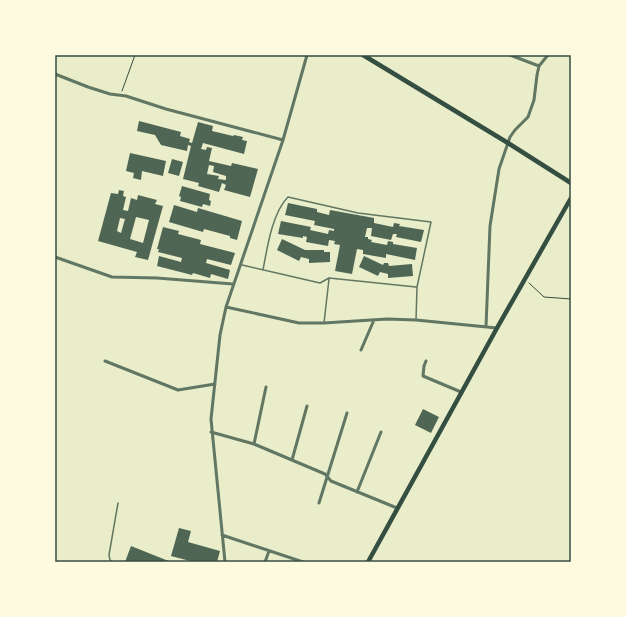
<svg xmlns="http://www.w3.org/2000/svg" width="626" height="617" viewBox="0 0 626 617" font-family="'Work Sans',sans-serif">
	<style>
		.building { fill: #4f6655; fill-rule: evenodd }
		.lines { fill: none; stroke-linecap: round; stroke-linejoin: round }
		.path { stroke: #344e41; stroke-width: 1 }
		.service { stroke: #617663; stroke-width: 1.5 }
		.minor { stroke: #617663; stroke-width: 3 }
		.primary { stroke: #344e41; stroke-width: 4.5 }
		.trunk { stroke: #344e41; stroke-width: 4.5 }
		.neatline { fill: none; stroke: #344e41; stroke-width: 1.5 }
	</style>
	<rect width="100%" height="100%" fill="#e9edc9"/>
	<path class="building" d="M139 121 181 132 180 136 190 139 189 142 192 143 198 122 213 126 212 131 233 136 234 135 243 137 242 140 247 141 244 154 203 143 201 149 206 150 207 147 212 148 209 161 231 166 232 163 258 169 250 197 224 190 226 185 222 183 219 192 198 186 199 183 183 179 191 146 188 145 187 151 161 145 155 135 137 131ZM209 165 214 166 213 172 226 176V180L218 179 219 176 207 174Z
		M130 153 166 161 163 176 142 171 141 180 133 178 134 173 126 171Z
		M172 159 183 162 179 176 168 173Z
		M182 186 210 194 209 200 211 201 210 206 203 204 202 207 180 201 181 197 179 196Z
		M119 190 124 191 123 196 126 197 123 210 128 211 131 198 137 200 138 195 157 200 155 204 163 206 148 260 135 257 137 252 98 241 111 193 118 194ZM136 217 149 220 143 243 130 239ZM120 218 125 219 121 233 117 231Z
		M288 203 317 209V212L329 215 330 210 374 218V223L393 227 394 223 400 224 399 226 424 230 421 242 396 237 397 234H393L391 240 371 236 372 228H367L365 237H368V239L372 240 371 242 387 245 388 241 393 242V244L417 248 415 260 386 254V258L363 254V250L357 249 352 274 335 271 340 245 334 244 335 241 329 240 328 246 306 242 307 237 303 236V238L278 234 281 221 311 227 310 230 328 234 329 230 334 231V229L314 225 315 221 285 215Z
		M174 205 197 212 198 208 242 221 237 240 230 238V236L204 229 203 232 169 222Z
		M163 227 179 231 178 234 201 240 200 244 235 253 231 265 207 259 206 263 230 270 228 279 211 274 210 278 193 273 192 275 157 266 159 256 181 262 182 258 158 252 159 249H157Z
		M282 239 305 250H324V252H330V262L309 263V259L301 257 299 261 277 250Z
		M364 256 383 265 384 263H388L389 266 412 264 413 276 388 278V274L380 272 378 276 359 267Z
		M423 409 439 417 431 433 415 425Z
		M179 528 191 531 188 542 220 551 217 562H194L171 556Z
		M131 546 171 562H125Z"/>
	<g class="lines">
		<path class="path" d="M122 91 135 55
			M529 283 544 297 571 299"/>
		<path class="service" d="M242 265 320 283 329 278 416 287
			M263 270C267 249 272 213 288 197L358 213 431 222 417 287 416 320
			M324 323 329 279
			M113 562 110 560 109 555 118 503"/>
		<path class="minor" d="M510 55 539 66
			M55 74 88 87 110 94 126 96 166 109 283 140
			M55 257 112 277 157 278 233 284
			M226 307 299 323H324L387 319 416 320 497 328
			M486 327 490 226 499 169 510 137 515 130 528 117 534 100 537 75 539 66 548 55
			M361 350 374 320
			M105 361 178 390 215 384
			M426 361 424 366 423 376 461 392
			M211 432 254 444 325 474 331 481 397 508
			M254 444 266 387
			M292 460 307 406
			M357 492 381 432
			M319 503 347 413
			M222 535 303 562
			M225 562 211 419 220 335 226 307 283 140 307 55
			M265 562 269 551"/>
		<path class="primary" d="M363 55 508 143 571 183"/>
		<path class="trunk" d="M368 562 497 328 571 198"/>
	</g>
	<rect width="626" height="617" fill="none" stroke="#fefae0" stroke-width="112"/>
	<rect x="56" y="56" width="514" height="505" class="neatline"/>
</svg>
